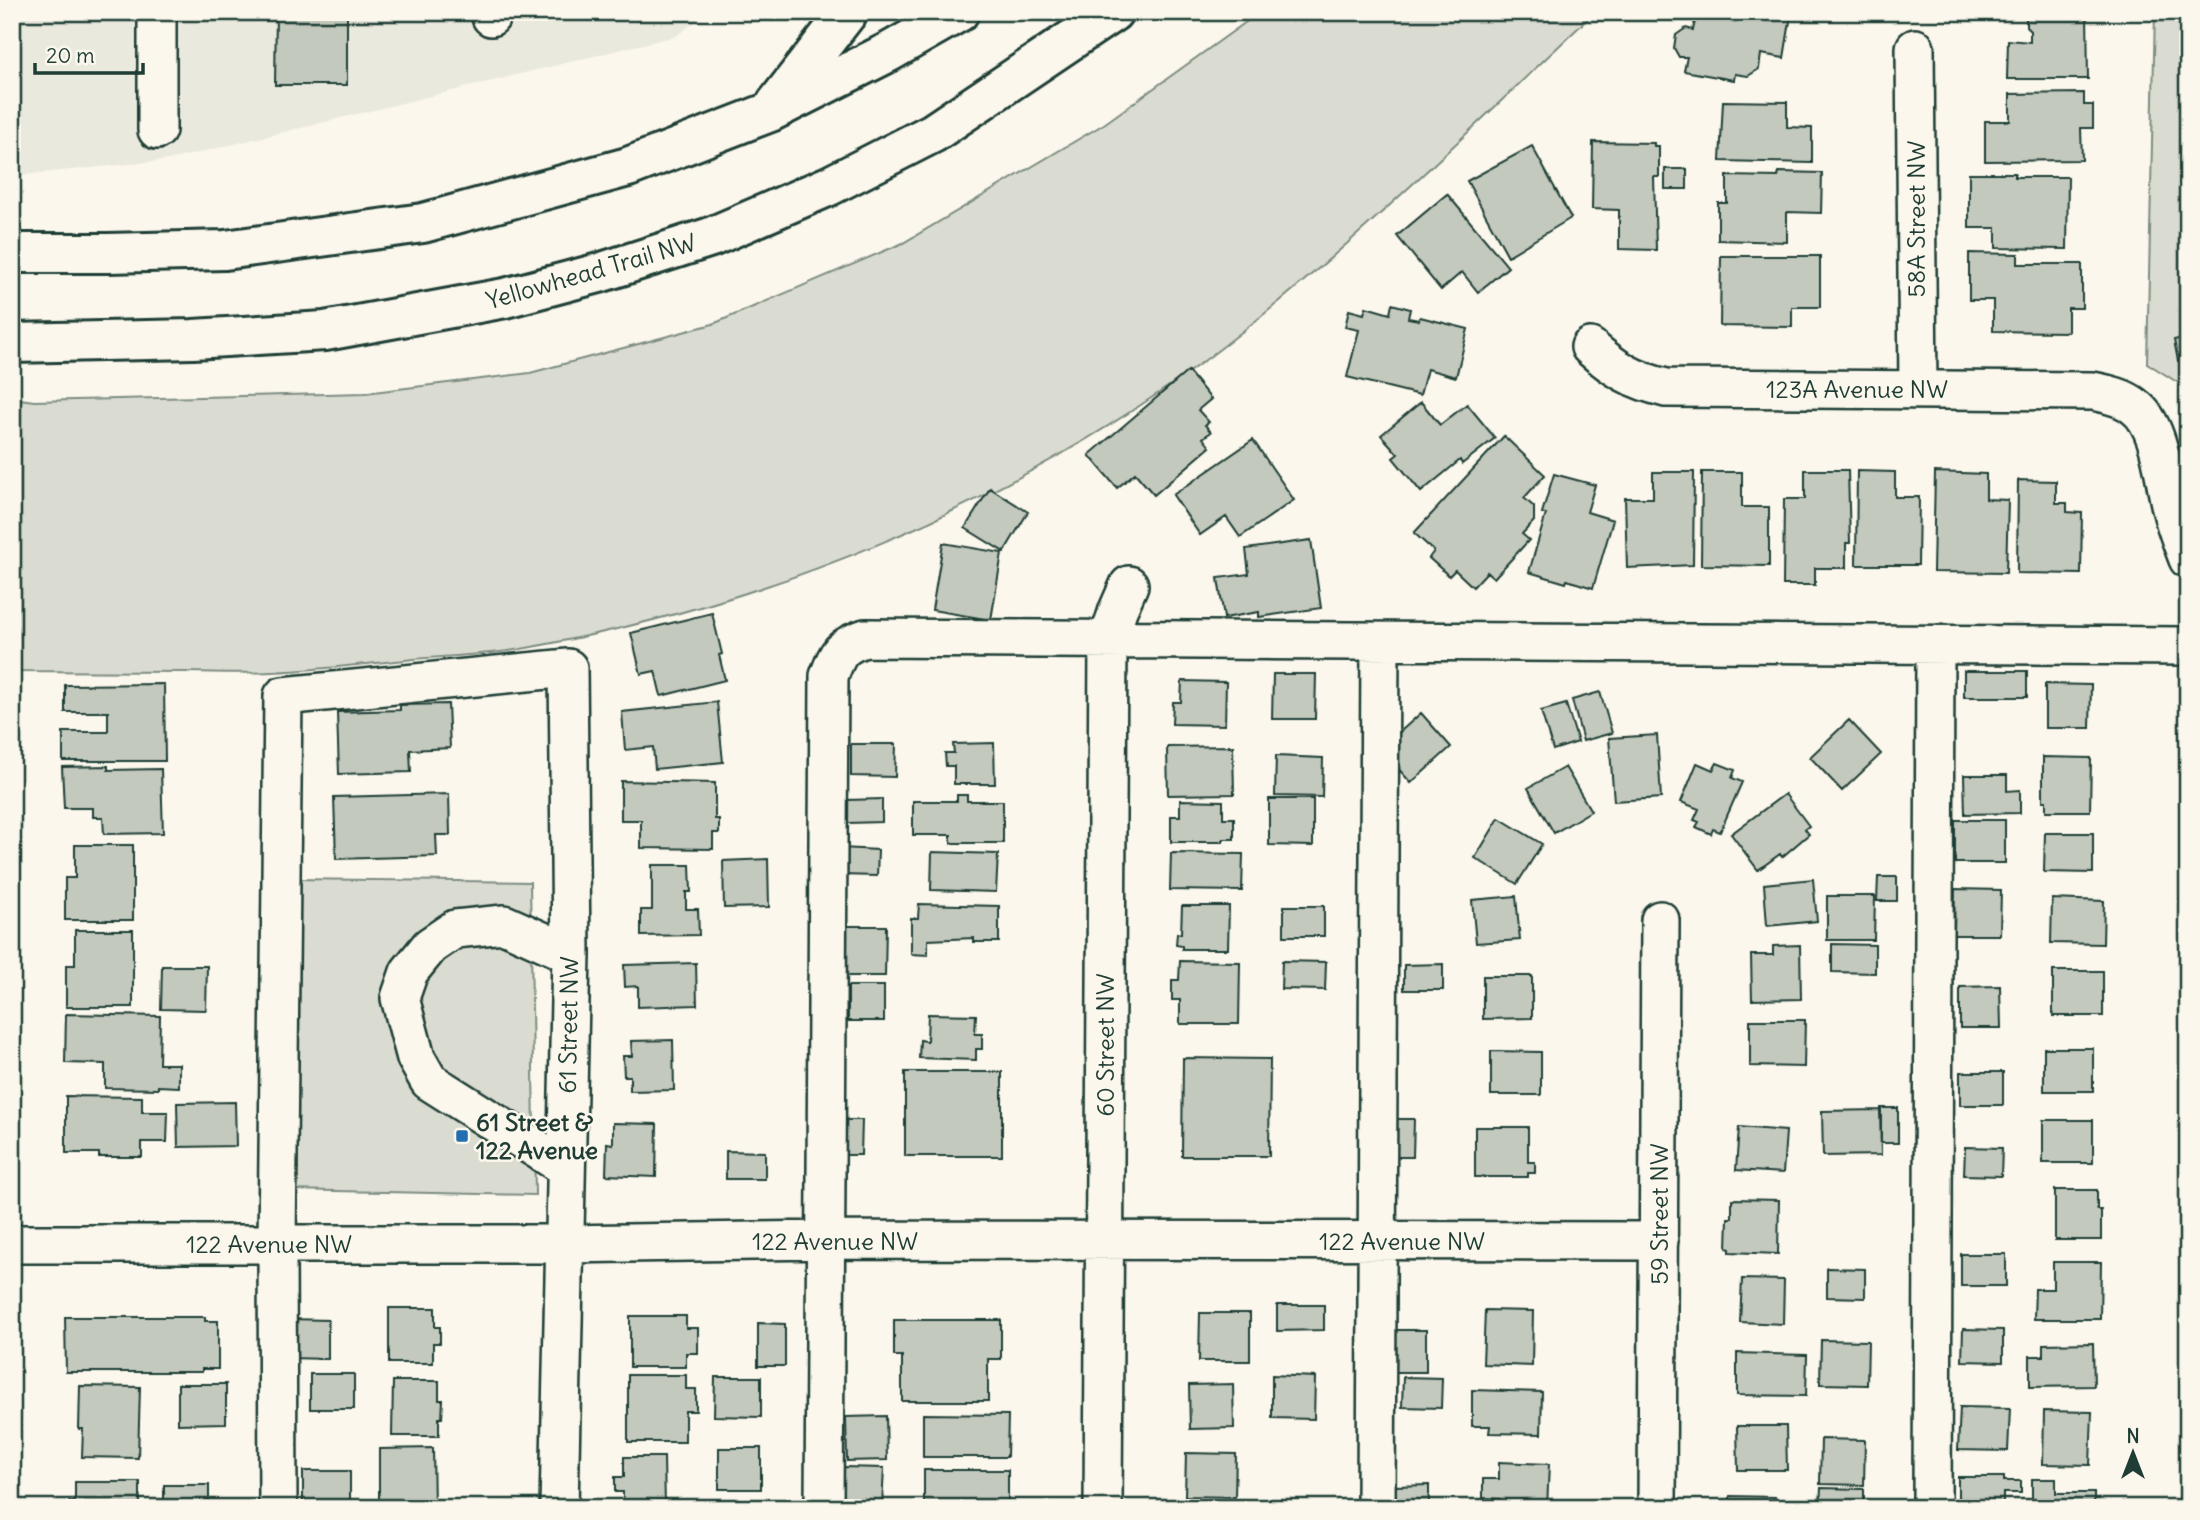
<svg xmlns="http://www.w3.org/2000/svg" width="2200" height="1520" viewBox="0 0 2200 1520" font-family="Delius,sans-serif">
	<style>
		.built { fill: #eae9de }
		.green { fill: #dbdcd1; stroke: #7d8c82; stroke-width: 2 }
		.building { fill: #c4c9be; stroke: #1f3d34; stroke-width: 2 }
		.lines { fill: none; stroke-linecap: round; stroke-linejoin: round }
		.minor-casing { stroke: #1f3d34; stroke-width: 42 }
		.highway-casing { stroke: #1f3d34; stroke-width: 44 }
		.minor { stroke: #fbf7ec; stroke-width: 37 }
		.highway { stroke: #fbf7ec; stroke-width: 38 }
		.poi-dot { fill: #1f6fb2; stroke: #fbf7ec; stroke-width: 2.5 }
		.labels { text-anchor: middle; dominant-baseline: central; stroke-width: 5; stroke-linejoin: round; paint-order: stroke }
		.street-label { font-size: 24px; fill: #1f3d34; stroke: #fbf7ec }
		.poi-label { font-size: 24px; font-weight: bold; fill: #1f3d34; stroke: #fbf7ec; text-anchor: start }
	</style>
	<rect width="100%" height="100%" fill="#fbf7ec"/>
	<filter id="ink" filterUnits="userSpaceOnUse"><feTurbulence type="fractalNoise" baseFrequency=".0143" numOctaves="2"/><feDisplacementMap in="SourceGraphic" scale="14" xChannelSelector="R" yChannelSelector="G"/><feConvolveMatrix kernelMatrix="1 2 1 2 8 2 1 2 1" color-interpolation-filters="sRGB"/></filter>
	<g filter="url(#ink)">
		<path class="built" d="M12 12H708L676 36 169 160 12 176Z"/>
		<path class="green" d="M1260 12H1595C1469 130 1346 254 1208 358 1007 507 767 605 521 649 486 655 450 656 414 659 367 664 319 670 272 672 242 674 212 672 182 672 126 672 69 671 12 671V398L34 401 365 393 530 373 713 324 903 243 1104 124Z
			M2155 12H2188V324L2182 325 2188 365V389L2147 363Z
			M291 879 530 882 535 1195 288 1190Z"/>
		<path class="building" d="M276 12H347V85H275Z
			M1697 12H1775L1791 15 1784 58 1761 54 1759 69 1748 76 1735 74 1734 80 1684 71 1687 57H1679L1674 48 1676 35 1686 28 1693 30Z
			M2031 12H2087L2088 79H2007L2008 40 2030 42V31L2026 27V17Z
			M2084 93V105H2093V128H2081L2082 160 1985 161V121H2010V94Z
			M1723 101 1787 102V127L1812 128V163L1720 161Z
			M1593 142 1654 143V146H1659V177H1654L1656 250 1619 249V210L1592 209Z
			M1532 146 1571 218 1508 256 1467 181Z
			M1665 169H1687V189H1665Z
			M1779 172 1822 173 1821 213 1787 212V242L1718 240V203H1727V176L1778 177Z
			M1969 173H2015V177H2068L2067 249 1996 248V228H1969Z
			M1447 194 1508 267 1478 292 1462 272 1441 290 1397 236Z
			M1969 253 2018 254V264H2082V308H2068V332L1993 331V300H1969Z
			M1721 256H1820V307H1792V327L1720 326Z
			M1392 304 1410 309 1408 318 1419 320 1420 317 1468 329 1456 377 1427 369 1420 395 1347 377 1359 330 1345 327 1349 310 1364 314 1366 307 1390 314Z
			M2188 337V359L2178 361 2174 340Z
			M1188 371 1211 399 1198 410 1209 422 1205 425 1211 432 1203 438 1210 447 1154 495 1135 473 1117 488 1089 455Z
			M1421 402 1440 425 1467 404 1495 438 1462 464 1460 460 1421 492 1393 458 1398 454 1381 435Z
			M1504 436 1545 475 1524 498 1534 507V521L1522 534 1529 540 1494 578 1487 572 1473 587 1455 570 1449 576 1429 558 1434 551 1414 533Z
			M1253 440 1294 500 1240 537 1226 517 1200 535 1173 495Z
			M1805 470H1848L1850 543H1846V568H1815V585H1783L1784 499H1805Z
			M1857 471 1895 472V497H1919L1918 565H1856Z
			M1653 472H1694L1693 565 1627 568 1625 498H1653Z
			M1702 472H1742V507H1769V566L1701 565Z
			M1935 472 1986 474V499L2008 500 2006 573 1933 572Z
			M1554 474 1595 485 1587 512 1613 520 1593 588 1567 580 1566 583 1529 572 1546 514 1542 513Z
			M2018 480 2056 481V503H2067V512L2082 513 2081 574 2017 573Z
			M990 488 1028 512 1004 552 965 528Z
			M1311 540 1321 608 1259 617V612L1224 618 1218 578 1249 574 1246 549Z
			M943 543 1002 553 991 620 932 610Z
			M712 613 722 654 719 655 725 680 661 696 655 671 641 674 631 633Z
			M1964 671H2027V697H1964Z
			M1273 674H1316L1315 719H1272Z
			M1182 681 1226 682 1225 725 1172 724 1173 702H1181Z
			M164 684 165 761H63V732H108V712H65V685Z
			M2045 684 2091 685 2090 728H2045Z
			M1600 692 1612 733 1583 741 1572 700Z
			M717 702 723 762 655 769 653 747 625 750 622 712Z
			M448 704 450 748 410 750 411 772 339 774 337 712 400 710V705Z
			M1566 704 1578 742 1553 750 1541 711Z
			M1421 713 1451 747 1411 783 1381 749Z
			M1849 720 1881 754 1842 791 1810 757Z
			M1657 735 1661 798 1614 801 1609 738Z
			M994 743 995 784H954V766H946L945 753H954L953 744Z
			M851 744H896L895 777 851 776Z
			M1233 746 1234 794 1168 795 1167 747Z
			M1276 756 1323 758 1322 797 1275 796Z
			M2043 757 2091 758 2090 811H2046V801H2043Z
			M1697 763 1713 770 1717 763 1735 770 1732 778 1742 782 1720 832 1713 829 1711 834 1696 827 1699 822 1694 820 1699 809 1681 802Z
			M108 766V770L161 769 163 833 104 834 103 817H93V808H64L62 767Z
			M1565 767 1591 811 1554 833 1528 788Z
			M1964 775H2007V791L2020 790V813L1965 814Z
			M621 781 715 783V819H719V833H713V849L641 848V820H621Z
			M449 794 450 835H436L437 856 336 859 334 797Z
			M1785 794 1809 826 1805 829 1809 834 1782 857 1780 854 1758 870 1731 834Z
			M957 795H967V801H1003V843H951V835H913V801H957Z
			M882 799V822L848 823 847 800Z
			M1269 799H1313V846L1269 845Z
			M1180 800 1223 801V818H1234V839H1223V842H1171V816H1180Z
			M1499 818 1542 844 1517 884 1475 858Z
			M1955 820H2005V863H1955Z
			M2045 833H2093V873L2044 872Z
			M75 845H133V920H65V878H75Z
			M841 848 878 850 877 876 840 875Z
			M932 852 998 854 996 892 931 890Z
			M1171 853 1243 854 1242 891 1170 890Z
			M768 859 769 907 724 908 723 861Z
			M652 865H690L691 892H686V909H698L699 935 641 936V910H652Z
			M1878 877H1897V901H1877Z
			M1813 879 1817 921 1767 926 1764 884Z
			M1955 889 2001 890 2000 935H1954Z
			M1516 896 1520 940 1476 943 1472 900Z
			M1827 896H1875L1874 940H1827Z
			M2052 899 2104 901 2103 944 2051 943Z
			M919 904 999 906V942H974V938L928 940V955L911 954V918H918Z
			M1182 906H1229L1228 949H1182V946L1176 945 1177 933 1181 934Z
			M1284 906H1324V936H1284Z
			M844 926H886L885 976H844Z
			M75 930H133V1007H66V965H75Z
			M1832 944 1875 945V973L1832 972Z
			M1800 945 1801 999 1752 1000 1751 955H1773V946Z
			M1180 961 1240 962 1239 1024H1180V1000H1172V980H1179Z
			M1282 961 1326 962 1325 990 1281 989Z
			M696 963 697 1005 638 1007V986L625 987 624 965Z
			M1443 964V990H1404V965Z
			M162 966H207L206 1010 161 1009Z
			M2053 971H2103V1016H2053Z
			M1483 976H1532V1018L1483 1019Z
			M848 986H884V1021H848Z
			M2000 986 2001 1028H1960V987Z
			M66 1014 160 1016 159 1064H179V1087L158 1086V1089L105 1088V1064L65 1063Z
			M928 1014 976 1015 975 1034H982V1049H976V1060L919 1058 920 1040 927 1041Z
			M1750 1020H1805L1804 1067 1750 1066Z
			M673 1040 674 1090 630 1091V1076H624L623 1056H632L631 1041Z
			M2044 1048H2093V1091H2044Z
			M1491 1051 1541 1052V1095H1491Z
			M1183 1058 1270 1059 1269 1156H1182Z
			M905 1072H1002V1156H905Z
			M1960 1072H2003V1105H1960Z
			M66 1096 142 1097V1112H168L167 1142H142V1157H99V1153H66Z
			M235 1102 236 1146 178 1147 177 1103Z
			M1881 1108H1898V1143H1881Z
			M1880 1110 1881 1155 1823 1156 1822 1111Z
			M1382 1119H1414L1413 1157H1381Z
			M835 1120H862L861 1155H834Z
			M2043 1120H2093V1163H2043Z
			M613 1123 657 1124 656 1177 606 1175 607 1143 613 1144Z
			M1475 1127H1528V1162H1535V1173H1528V1177H1475Z
			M1739 1127 1786 1131 1783 1173 1736 1170Z
			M1965 1147 2002 1148 2001 1176 1964 1175Z
			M726 1151 765 1152V1179H726Z
			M2055 1190H2097V1210H2101V1240H2055Z
			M1732 1199 1779 1200 1778 1254 1730 1252V1249L1727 1248 1728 1218H1732Z
			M1961 1254H2006V1286H1961Z
			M2053 1262H2101L2100 1319H2034L2035 1289H2053Z
			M1827 1268 1865 1269V1298L1827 1297Z
			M1742 1279 1784 1280 1783 1324 1740 1322Z
			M1277 1305H1324V1330L1277 1331Z
			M389 1308H435V1327H440V1343H433V1363H389Z
			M1485 1310 1533 1311 1532 1366 1483 1364Z
			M1200 1313H1250V1361H1199Z
			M630 1316H686V1328H698V1353H686V1367H630Z
			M65 1317H205V1321H218V1369H202V1372H66Z
			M289 1319 328 1320V1359L288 1358Z
			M894 1320H1001V1359H988V1401H902V1356H894Z
			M758 1323 785 1324V1366H758Z
			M1963 1329 2003 1330V1362L1962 1361Z
			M1382 1330H1426V1372H1382Z
			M1821 1340 1868 1341 1867 1385 1820 1384Z
			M2093 1343 2094 1386 2030 1387V1356H2043V1344Z
			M1737 1353 1807 1355 1806 1396 1737 1395Z
			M310 1374H354V1409H310Z
			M628 1375H686V1389H696V1411H685V1442H628Z
			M1272 1375 1315 1377 1314 1419 1272 1418Z
			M715 1377H761V1417L714 1416Z
			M1403 1377 1442 1378 1441 1408 1402 1407Z
			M393 1381H439V1400H443L442 1418H439V1436H392Z
			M178 1384H226V1423L178 1424Z
			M1233 1384 1234 1428 1190 1429 1189 1385Z
			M80 1386 140 1387 138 1458 82 1457 83 1429H79Z
			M1472 1390 1542 1392 1541 1434 1489 1433 1490 1426H1472Z
			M1960 1407 2010 1408 2008 1451 1958 1450Z
			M2044 1411 2092 1412 2090 1465 2043 1464Z
			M923 1414 1008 1415 1007 1457H923Z
			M886 1416 887 1460 847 1461 846 1417Z
			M1737 1426H1786L1787 1470H1738Z
			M1821 1439 1865 1440 1864 1485 1820 1484Z
			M433 1448 434 1508H379V1449Z
			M719 1448H761V1489H719Z
			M1186 1453 1236 1454 1235 1497 1185 1496Z
			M624 1457H664L665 1507H623V1492H615V1477H624Z
			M1499 1462 1549 1464 1547 1508 1500 1507V1499L1483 1498V1479H1499Z
			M843 1467 884 1468 882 1507 841 1506Z
			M924 1470H1008V1508H924Z
			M303 1471H350V1508H303Z
			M1958 1477H2004V1481H2021V1493H2003V1508H1958Z
			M2032 1479H2056V1493H2094V1508H2032Z
			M75 1482H140V1508H69V1501H75Z
			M164 1485H209V1508H164Z
			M1429 1485V1508H1394V1486Z
			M1821 1488 1864 1489V1508H1820Z
			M1730 1496 1775 1497V1508H1730Z"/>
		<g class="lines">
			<defs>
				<path id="minor" d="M491 12V17
					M1915 48 1918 390
					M157 130V12
					M1590 347C1616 370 1633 380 1666 388L2093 391C2107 394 2123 397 2134 406 2162 426 2163 481 2172 512 2176 528 2182 543 2188 559
					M565 1167 429 1081 416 1058 400 998 409 972 430 946 455 929 504 924 571 954
					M12 1244H563L826 1240 1659 1241
					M278 1508 277 1244 283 696 568 668 571 954 559 1508
					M824 1508 829 676C838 653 840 646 865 638L2188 646
					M1103 1508 1108 641 1118 610 1129 585
					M1376 1508 1380 642
					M1657 1508 1660 920
					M1932 1508 1935 645"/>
				<path id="highway" d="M776 104 848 12
					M12 253H108L225 250 423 223 628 167 770 112 889 52 959 12
					M12 343 193 339 325 331 505 298 599 273 711 237 829 186 933 133 1113 12"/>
			</defs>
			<use href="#minor" class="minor-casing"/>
			<use href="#highway" class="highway-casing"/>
			<use href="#minor" class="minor"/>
			<use href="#highway" class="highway"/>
		</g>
	</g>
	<rect class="poi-dot" x="455" y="1129" width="14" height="14" rx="3.5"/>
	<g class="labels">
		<g class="street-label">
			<text transform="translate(1916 219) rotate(-90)">58A Street NW</text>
			<text transform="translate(591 271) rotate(-16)">Yellowhead Trail NW</text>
			<text x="1857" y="389">123A Avenue NW</text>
			<text transform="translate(568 1025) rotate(-89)">61 Street NW</text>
			<text transform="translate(1105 1045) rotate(-90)">60 Street NW</text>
			<text transform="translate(1659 1214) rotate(-90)">59 Street NW</text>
			<text x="835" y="1241">122 Avenue NW</text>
			<text x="1402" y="1241">122 Avenue NW</text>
			<text x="269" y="1244">122 Avenue NW</text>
		</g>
		<g class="poi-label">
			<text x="476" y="1122">61 Street &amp;<tspan x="476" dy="28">122 Avenue</tspan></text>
		</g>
	</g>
	<rect width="2200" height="1520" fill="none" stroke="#fbf7ec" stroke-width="42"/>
	<rect x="21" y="21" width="2158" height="1478" fill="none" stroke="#1f3d34" stroke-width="2.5" filter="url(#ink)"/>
	<g transform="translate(2133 1453)" stroke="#fbf7ec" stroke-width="5" paint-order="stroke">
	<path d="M0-5L12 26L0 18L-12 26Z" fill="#1f3d34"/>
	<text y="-10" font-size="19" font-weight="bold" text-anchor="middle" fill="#1f3d34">N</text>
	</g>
	<path d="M35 63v10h108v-10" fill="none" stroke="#1f3d34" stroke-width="3.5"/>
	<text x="46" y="63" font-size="21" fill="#1f3d34" stroke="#fbf7ec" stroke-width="5" paint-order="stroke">20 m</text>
</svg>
